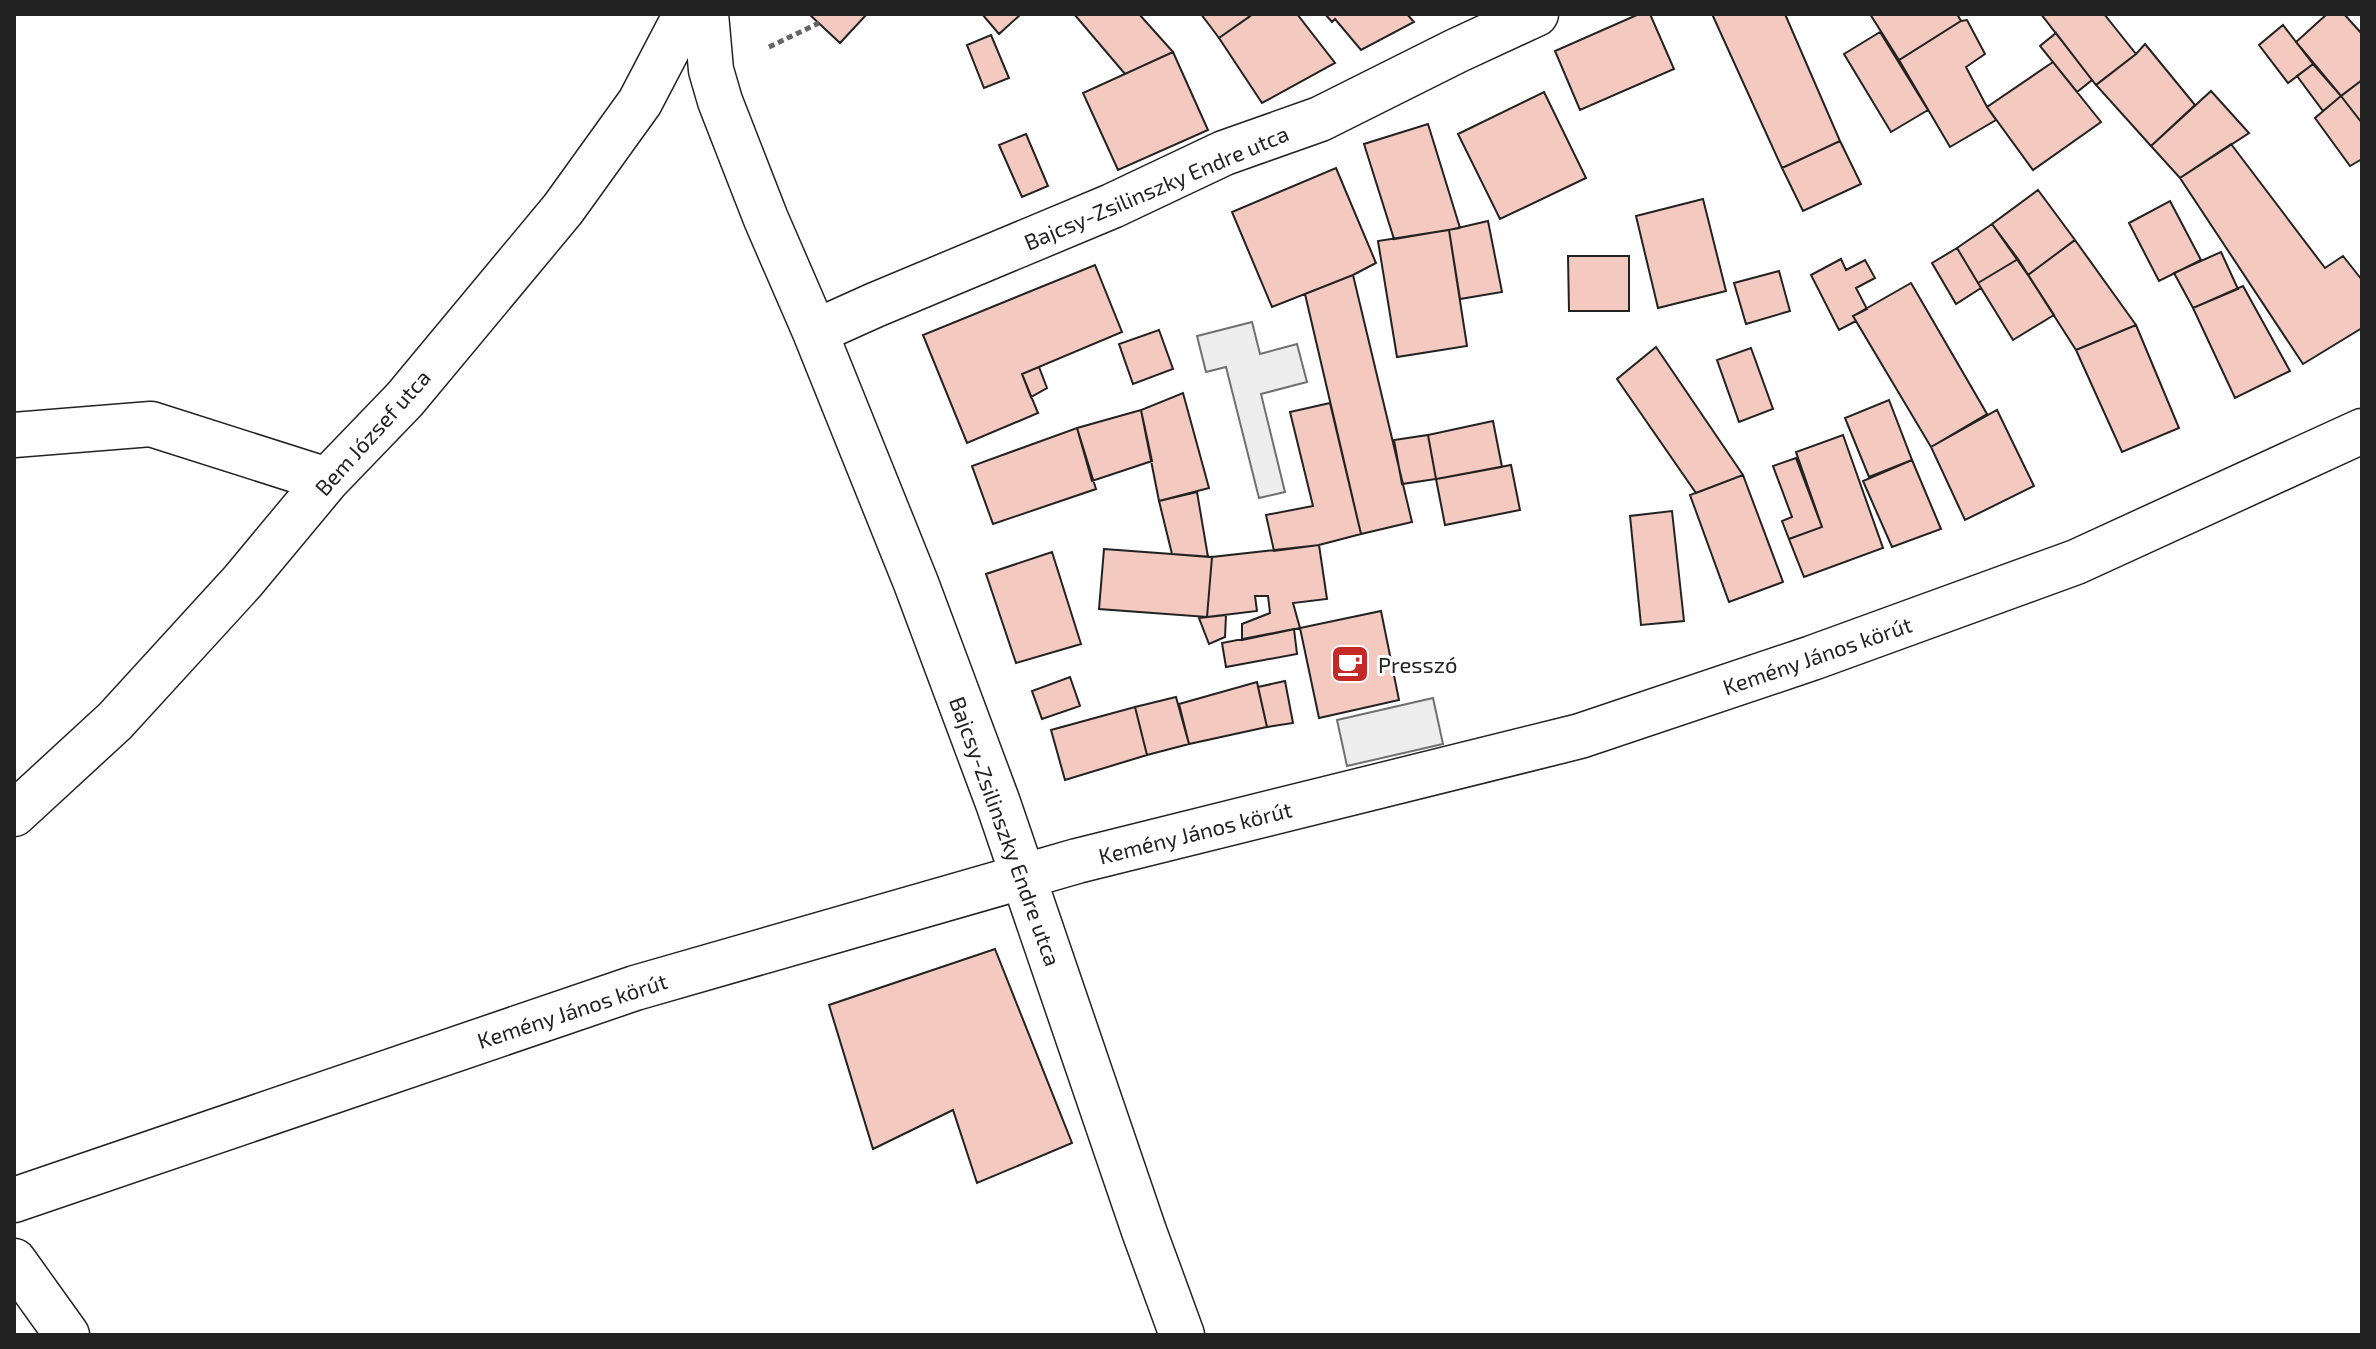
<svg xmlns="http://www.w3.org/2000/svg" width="2376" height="1349" viewBox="0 0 2376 1349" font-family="'Exo 2',sans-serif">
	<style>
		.parking { fill: #ededed; stroke: #6f6f6f; stroke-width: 2 }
		.building { fill: #f3c9c0; stroke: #222; stroke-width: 2 }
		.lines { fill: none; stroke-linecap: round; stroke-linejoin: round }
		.minor-casing { stroke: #222; stroke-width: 47 }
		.path { stroke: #646464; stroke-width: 5; stroke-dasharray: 6 4; stroke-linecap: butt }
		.minor { stroke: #fff; stroke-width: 44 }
		.labels { text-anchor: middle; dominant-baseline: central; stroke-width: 6; stroke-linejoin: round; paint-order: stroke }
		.street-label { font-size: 22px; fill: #222; stroke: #fff }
		.poi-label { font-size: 22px; fill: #222; stroke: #fff; text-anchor: start }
	</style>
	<rect width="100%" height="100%" fill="#fff"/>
	<path class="parking" d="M1252 322 1260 354 1297 344 1307 382 1261 394 1285 492 1259 498 1226 367 1206 372 1197 336Z
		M1433 698 1443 744 1347 766 1337 720Z"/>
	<path class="building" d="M809 14H867L840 43Z
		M982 14H1021L999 34Z
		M1074 14H1139L1173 52 1125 74Z
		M1201 14H1247L1249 17 1219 38Z
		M1253 14H1297L1335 63 1262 103 1219 38Z
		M1325 14H1407L1414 22 1361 50 1335 19 1332 22Z
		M1639 14H1650L1674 69 1580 110 1555 51Z
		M1712 14H1785L1840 141 1782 168Z
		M1870 14H1957L1961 21 1899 60Z
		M2041 14H2104L2136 54 2096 85Z
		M2327 14H2344L2362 34V80L2341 96 2296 42Z
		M1967 20 1985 54 1966 67 1987 107 1996 120 1950 147 1899 60 1961 21Z
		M2283 25 2313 64 2288 83 2259 45Z
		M1880 32 1928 110 1891 132 1844 54Z
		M2056 33 2092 80 2077 92 2040 46Z
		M991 35 1009 78 984 88 967 45Z
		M2145 44 2195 105 2151 146 2096 85 2136 54Z
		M1173 52 1208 130 1118 170 1083 93Z
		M2053 62 2101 122 2033 170 1987 107Z
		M2313 64 2341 96 2323 111 2297 76Z
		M2362 80V123L2341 96Z
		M2211 91 2249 133 2180 178 2151 146Z
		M1544 92 1586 178 1500 219 1458 134Z
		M2341 96 2362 123V159L2350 166 2315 118Z
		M1428 124 1460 228 1394 239 1364 144Z
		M1026 134 1048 186 1022 197 999 145Z
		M1840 141 1861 184 1803 211 1782 168Z
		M2231 144 2325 268 2343 256 2362 280V328L2303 364 2180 178Z
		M1336 168 1376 263 1353 275 1272 307 1232 212Z
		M2038 190 2075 240 2028 275 1992 224Z
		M1703 199 1726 291 1658 308 1636 216Z
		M2170 201 2201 260 2159 281 2129 223Z
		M1488 221 1502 292 1460 299 1449 230Z
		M1992 224 2018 259 1978 283 1957 248Z
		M1449 230 1467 346 1397 357 1378 241Z
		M2075 240 2136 325 2076 350 2028 275Z
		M1957 248 1981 288 1956 304 1932 263Z
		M2221 252 2238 289 2193 308 2174 273Z
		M1568 256H1629V311H1569Z
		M1841 259 1846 270 1865 260 1875 278 1856 288 1867 309 1853 316 1856 321 1839 330 1811 275Z
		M2018 259 2054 315 2013 340 1978 283Z
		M1095 265 1122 332 1022 374 1038 413 967 443 923 335Z
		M1779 271 1790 311 1746 324 1734 283Z
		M1353 275 1412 522 1361 534 1305 294Z
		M1911 283 1987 414 1931 447 1853 316Z
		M2243 286 2290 371 2235 398 2193 308Z
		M2136 325 2179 428 2122 452 2076 350Z
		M1159 330 1173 369 1133 384 1119 344Z
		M1656 347 1743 475 1696 493 1617 379Z
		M1751 348 1773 409 1739 422 1717 360Z
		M1039 367 1047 388 1031 397 1022 374Z
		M1183 393 1209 488 1159 501 1141 410Z
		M1889 400 1912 460 1869 477 1845 418Z
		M1330 403 1361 534 1319 545 1274 551 1266 515 1313 506 1290 412Z
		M1141 410 1152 461 1092 481 1077 428Z
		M1997 410 2034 486 1965 520 1931 447Z
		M1493 421 1502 467 1436 479 1428 435Z
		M1077 428 1096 489 993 524 972 466Z
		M1428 435 1436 479 1402 484 1394 440Z
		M1843 435 1883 548 1804 577 1789 539 1822 527 1796 452Z
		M1796 458 1822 527 1789 539 1782 521 1792 517 1773 466Z
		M1912 460 1941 529 1892 547 1863 481Z
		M1511 465 1520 510 1445 525 1436 479Z
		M1743 475 1783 582 1729 602 1690 495Z
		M1197 492 1208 557 1172 554 1159 501Z
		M1672 511 1684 621 1641 625 1630 516Z
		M1319 545 1327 599 1293 603 1300 628 1242 640V624L1270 613 1268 596H1255L1257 611 1207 617 1212 557Z
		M1104 549 1212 557 1207 617 1099 609Z
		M1052 552 1081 644 1016 663 986 574Z
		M1381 611 1399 700 1319 718 1300 628Z
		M1226 615 1225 637 1209 644 1199 618Z
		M1294 629 1297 654 1226 667 1222 643Z
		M1070 677 1080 706 1042 719 1032 691Z
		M1285 681 1293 723 1267 727 1258 687Z
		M1257 682 1267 727 1189 744 1179 704Z
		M1176 697 1189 744 1147 755 1135 707Z
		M1135 707 1147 755 1065 780 1051 730Z
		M995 949 1072 1143 977 1183 953 1110 873 1149 829 1005Z"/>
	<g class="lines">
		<defs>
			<path id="minor" d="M706 14 711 70 720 101 766 219 815 332 916 583 998 803 1144 1231 1182 1335
				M815 332 875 305 1112 206 1224 153 1320 119 1456 51 1536 14
				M14 435 151 424 327 480
				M14 814 115 721 243 581 327 480 405 399 563 209 640 102 686 14
				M14 1200 635 988 1077 861 1580 736 1812 658 2076 562 2362 431
				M14 1261 67 1335"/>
		</defs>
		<use href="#minor" class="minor-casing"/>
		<path class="path" d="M769 47 819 23"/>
		<use href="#minor" class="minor"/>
	</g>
	<defs>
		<symbol id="cafe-square" viewBox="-11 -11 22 22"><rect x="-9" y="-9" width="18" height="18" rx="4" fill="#c62828" stroke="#fff"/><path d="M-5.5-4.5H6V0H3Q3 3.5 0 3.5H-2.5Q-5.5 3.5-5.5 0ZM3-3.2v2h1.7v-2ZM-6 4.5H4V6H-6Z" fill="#fff"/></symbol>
	</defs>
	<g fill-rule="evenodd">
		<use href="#cafe-square" x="1328" y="642" width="44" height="44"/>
	</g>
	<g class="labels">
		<g class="street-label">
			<text transform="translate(1156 187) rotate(-23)">Bajcsy-Zsilinszky Endre utca</text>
			<text transform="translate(372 432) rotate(-48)">Bem József utca</text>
			<text transform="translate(1817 655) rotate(-19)">Kemény János körút</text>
			<text transform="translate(1006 831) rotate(70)">Bajcsy-Zsilinszky Endre utca</text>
			<text transform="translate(1195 832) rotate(-14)">Kemény János körút</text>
			<text transform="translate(572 1010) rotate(-18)">Kemény János körút</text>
		</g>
		<g class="poi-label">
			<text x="1378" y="664">Presszó</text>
		</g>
	</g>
	<rect width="2376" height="1349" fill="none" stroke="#222222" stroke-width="32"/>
</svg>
